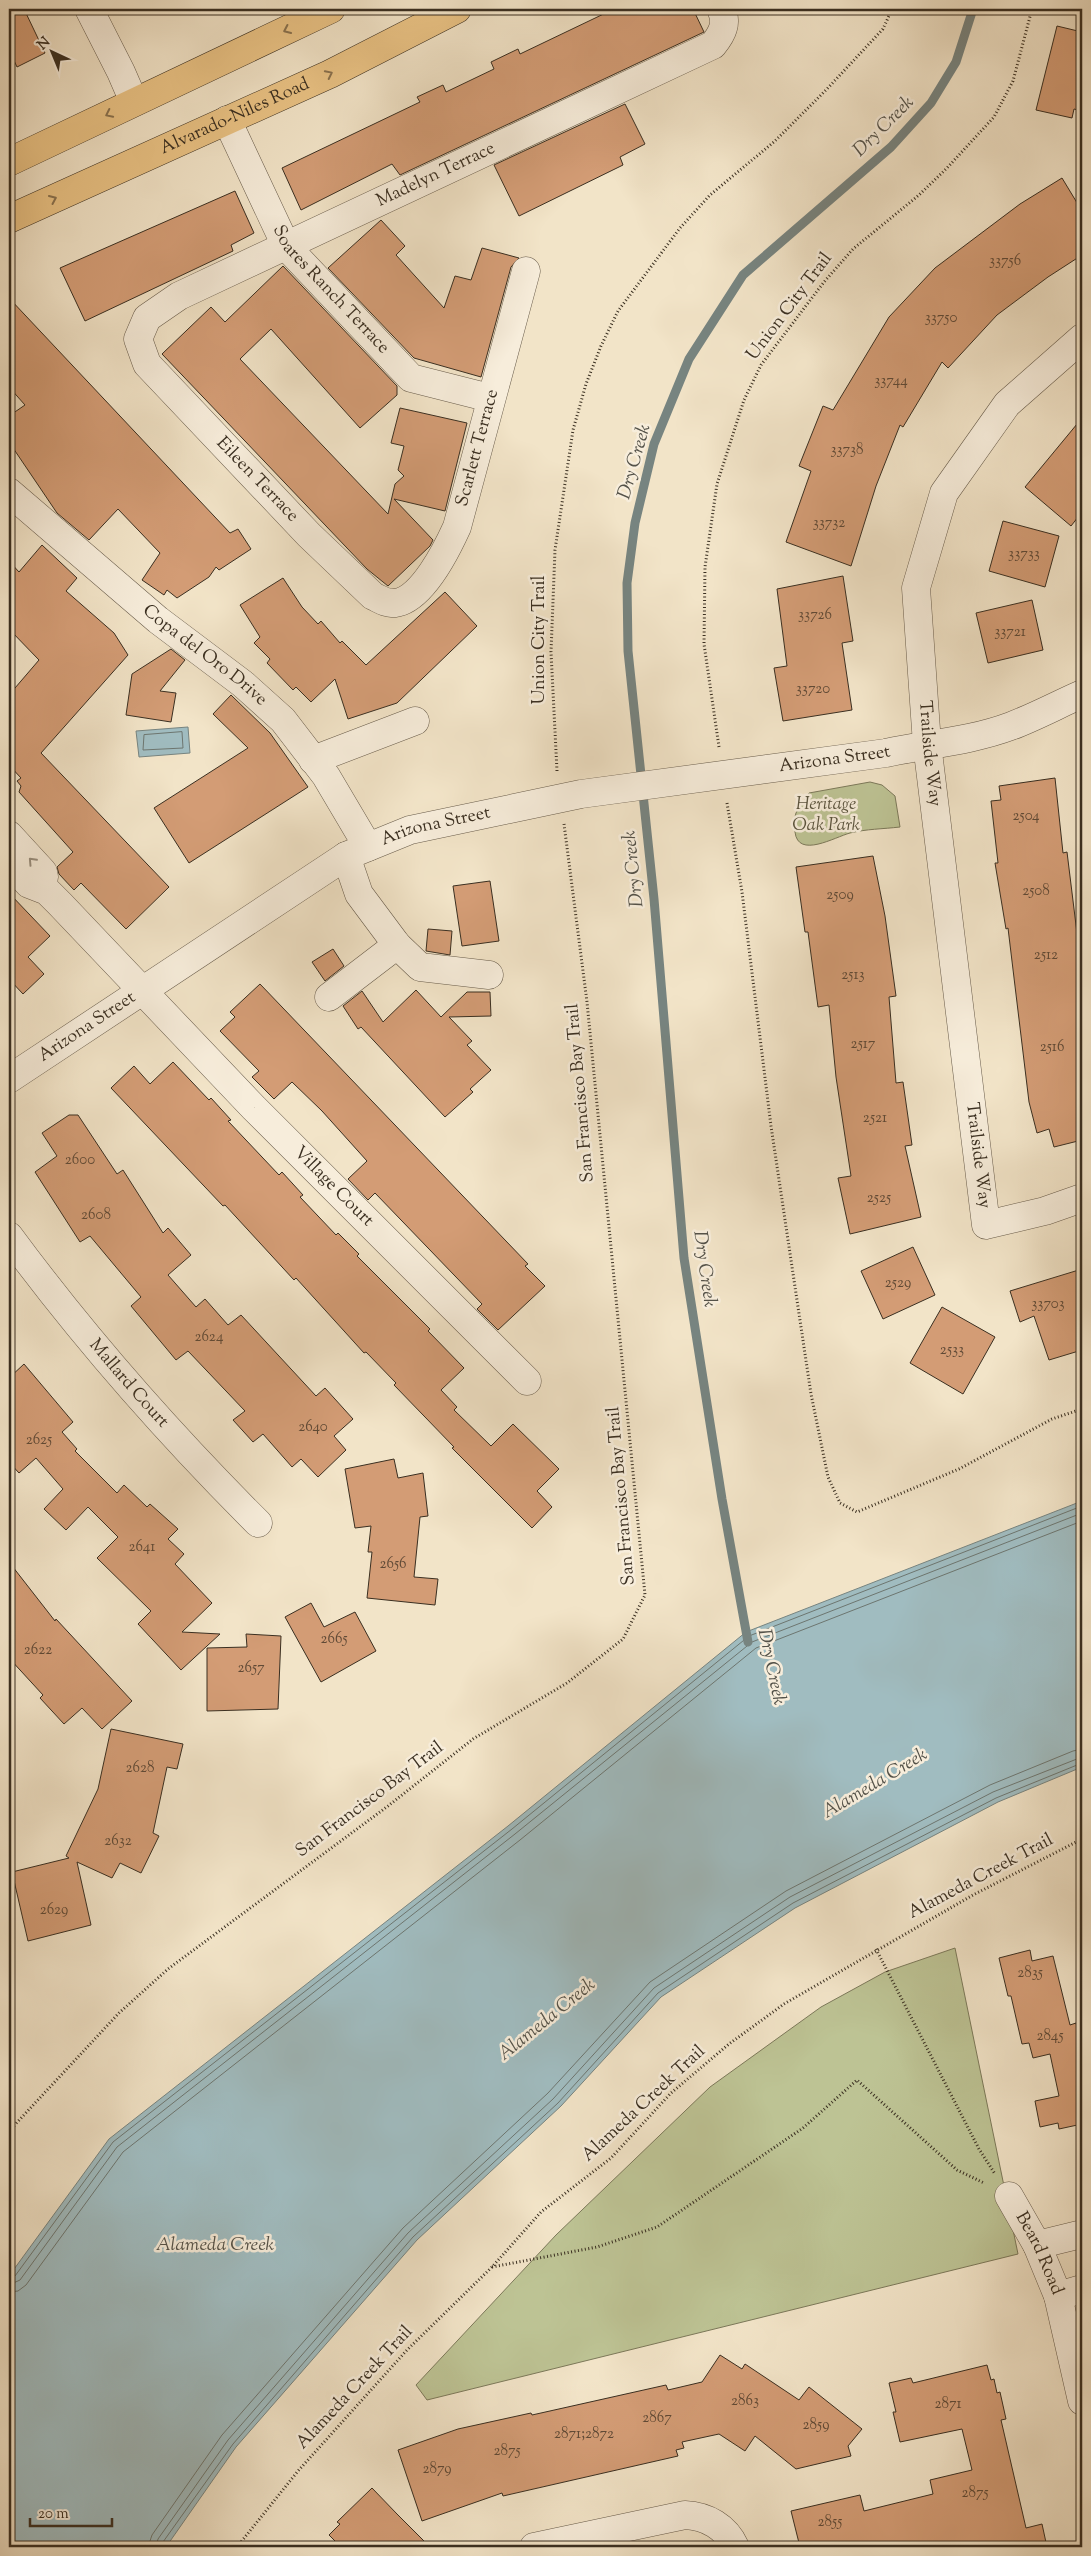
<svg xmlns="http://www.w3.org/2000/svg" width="1091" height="2556" viewBox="0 0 1091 2556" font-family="'Sorts Mill Goudy',serif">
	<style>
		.green { fill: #bdc394; stroke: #7c795a }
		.water { fill: #a0bcc0; stroke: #778480 }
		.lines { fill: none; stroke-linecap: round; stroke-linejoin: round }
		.shore { stroke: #6d7670; stroke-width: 1 }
		.stream { stroke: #778480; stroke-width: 9 }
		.building { fill: #d39c75; stroke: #3a2f21 }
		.minor-casing { stroke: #685c4b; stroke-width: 29 }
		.major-casing { stroke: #3a2f21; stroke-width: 29 }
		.path { stroke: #3a2f21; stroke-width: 3; stroke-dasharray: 1 2.5; stroke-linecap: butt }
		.minor { stroke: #f7eddb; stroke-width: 28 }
		.major { stroke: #e9c284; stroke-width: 28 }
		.oneway { stroke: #89714e }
		.oneway2 { stroke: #988e7e }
		.labels { text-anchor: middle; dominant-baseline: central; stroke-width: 5; stroke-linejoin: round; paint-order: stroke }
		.number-label { font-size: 15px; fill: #604a36 }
		.street-label { font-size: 18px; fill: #3a2f21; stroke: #f7eddb }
		.park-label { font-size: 18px; font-style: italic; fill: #5b543e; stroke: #f7eddb }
		.water-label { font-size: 19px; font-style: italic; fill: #545249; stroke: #f7eddb }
	</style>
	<rect width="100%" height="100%" fill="#f2e4c8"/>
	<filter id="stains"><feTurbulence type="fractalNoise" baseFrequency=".004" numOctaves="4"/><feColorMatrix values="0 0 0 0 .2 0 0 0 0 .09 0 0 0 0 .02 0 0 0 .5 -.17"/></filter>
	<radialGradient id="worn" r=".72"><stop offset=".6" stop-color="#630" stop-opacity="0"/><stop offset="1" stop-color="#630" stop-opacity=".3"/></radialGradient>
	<path class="green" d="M870 782 882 785 895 796 900 827C883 829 866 829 850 833 835 837 798 859 795 832 794 826 794 818 796 813 799 806 805 801 809 793Z
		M955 1948 1018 2254 427 2400 416 2385 556 2235 710 2087 821 2007 885 1972Z"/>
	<path class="water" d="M188 727 190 753 139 757 136 731Z
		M1082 1501V1767L998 1802 795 1908 661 1997 561 2106 417 2240 236 2447 166 2547H9V2276L109 2139 508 1826 746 1632Z"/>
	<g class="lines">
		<path class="shore" d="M182 732 183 748 143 750 144 735Z
			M9 2279 15 2276 113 2142 512 1829 749 1636 1082 1506
			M9 2285 20 2280 117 2147 515 1834 752 1642 1082 1513
			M9 2292 18 2291 26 2285 123 2152 520 1840 756 1648 1082 1521
			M148 2547 152 2535 222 2435 403 2228 548 2093 650 1982 786 1891 990 1785 1073 1751 1082 1749
			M156 2547 158 2539 228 2440 408 2233 553 2099 654 1988 790 1897 993 1792 1082 1757
			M162 2547 163 2542 233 2444 413 2237 558 2103 658 1993 793 1903 996 1798 1082 1763"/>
		<path class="stream" d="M748 1642 722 1499 684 1258 654 899 628 651 627 583 635 523 654 444 689 359 743 275 891 147 931 103 956 62 973 9"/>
	</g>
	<path class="building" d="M9 9H24L45 53 17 67 9 50Z
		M614 9H693L704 32 400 175 392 164 301 210 282 168 420 102 417 97 443 85 446 92 494 69 491 62 518 49 520 54Z
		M1057 26 1082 32V111L1074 109 1072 118 1036 110Z
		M625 104 645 144 620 157 623 165 519 216 494 165Z
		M1062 178 1082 211V255L1048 277 997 315 948 368 942 362 903 427 900 425 876 486 851 566 786 542 811 471 799 466 823 406 833 410 889 317 935 268 1020 204Z
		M235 191 254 233 231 245 233 251 85 321 60 268Z
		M381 220 405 246 396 255 444 308 455 276 471 280 482 248 519 258 511 267 481 377 414 358 328 268Z
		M283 266 397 386V395L360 428 271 329 240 359 388 514 395 484 404 476 398 470 404 446 391 443 400 408 467 423 445 511 394 499 433 540 430 546 388 586 367 569 162 354 211 307 225 322Z
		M9 298 230 533 238 529 251 549 219 570 216 567 209 577 177 598 167 590 164 595 142 580 160 553 118 509 89 540 57 513 9 442V416L25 405 9 387Z
		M1082 418V512L1071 526 1025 487Z
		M1003 521 1059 536 1045 587 989 571Z
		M42 545 77 578 66 591 114 633 128 655 41 753 169 887 126 929 81 883 74 890 59 874 57 867 73 852 19 792 21 786 17 781 21 778 9 765V695L39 660 9 629V561L19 572Z
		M843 576 853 641 842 643 852 710 783 721 774 668 787 666 777 589Z
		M283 578 302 607 318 624 321 621 340 643 342 641 366 665 445 592 477 626 397 703 348 719 335 679 311 702 296 687 293 690 267 663 270 659 254 643 260 637 240 605Z
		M1032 600 1043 650 988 663 976 613Z
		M171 649 185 660 160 691 176 693 171 722 126 715 132 674Z
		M231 695 270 733 308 787 189 863 154 808 248 748 213 714Z
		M1055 778 1063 853 1067 852 1082 974V1140L1054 1147 1049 1129 1037 1133 1029 1102 1008 928 1006 929 995 863H998L991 801 1001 800 999 786Z
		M873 856 885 916 896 996 889 997 896 1083 903 1082 912 1145 905 1146 921 1217 850 1234 838 1178 851 1176 836 1077 829 1005 818 1007 808 932H805L796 867Z
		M490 881 499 941 462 946 453 886Z
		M9 893 50 936 28 957 44 974 23 994 9 979Z
		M428 929 452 931 450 955 426 951Z
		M333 949 344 966 325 981 312 962Z
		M260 984 528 1264 525 1266 545 1286 498 1330 477 1309 482 1304 375 1193 368 1200 348 1179 367 1161 322 1111 292 1082 274 1099 252 1077 259 1071 220 1031 235 1017 230 1012Z
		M416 990 441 1017 467 992H490L491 1016 449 1017 472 1041 467 1045 491 1070 470 1089 473 1092 445 1117 361 1027 358 1029 343 1006 362 991 383 1022Z
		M173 1062 209 1100 211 1098 231 1120 228 1121 279 1175 282 1172 303 1195 300 1197 336 1235 338 1233 359 1254 357 1256 430 1329 428 1331 464 1368 441 1390 457 1407 454 1410 491 1446 513 1424 559 1469 537 1491 552 1507 532 1528 452 1448 454 1447 394 1385 396 1383 366 1352 364 1353 296 1278 294 1280 225 1205 223 1206 111 1088 134 1066 150 1084Z
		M69 1115H78L117 1174 123 1170 163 1233 168 1228 191 1255 168 1275 196 1307 205 1299 228 1325 241 1315 316 1396 325 1388 353 1419 334 1436 346 1450 318 1477 301 1459 292 1467 263 1434 253 1442 233 1420 245 1411 188 1351 176 1360 131 1306 141 1297 90 1236 80 1242 35 1172 57 1156 42 1133Z
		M913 1247 935 1295 883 1319 861 1271Z
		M1082 1269V1350L1049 1360 1034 1316 1020 1322 1010 1291Z
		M942 1307 995 1337 963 1394 910 1363Z
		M24 1364 73 1422 62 1432 77 1449 75 1451 117 1493 124 1485 147 1507 150 1504 178 1529 168 1539 184 1554 175 1564 212 1603 182 1632 220 1634 181 1670 138 1624 151 1611 97 1558 118 1537 88 1507 66 1530 44 1509 63 1489 36 1458 19 1473 9 1462V1378Z
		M394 1459 398 1478 423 1473 428 1516 420 1517 414 1577 438 1579 435 1605 367 1598 372 1552H368L371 1526 355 1528 345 1469Z
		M9 1562 55 1621 56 1619 132 1701 102 1729 82 1708 64 1724 40 1698 43 1695 9 1658Z
		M311 1603 324 1627 355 1612 376 1651 321 1682 285 1617Z
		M246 1634 281 1636 278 1709 207 1711V1648L247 1647Z
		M111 1729 183 1744 177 1769 167 1767 153 1833 159 1836 141 1873 120 1863 112 1878 77 1862 91 1925 28 1941 12 1872 69 1858 66 1856 98 1789Z
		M1030 1950 1032 1961 1053 1956 1070 2025 1076 2023 1082 2049V2124L1059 2129 1058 2123 1040 2127 1035 2101 1059 2096 1050 2054 1033 2058 1029 2043 1022 2044 1011 1996H1008L999 1958Z
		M720 2355 742 2369 745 2364 799 2400 809 2387 862 2429 848 2446 851 2456 796 2469 755 2436 745 2451 719 2434 682 2442 684 2448 676 2450 678 2456 503 2496 502 2493 422 2521 398 2450 458 2429 531 2413 532 2415 666 2385 668 2390 702 2382Z
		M987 2365 991 2380 994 2379 997 2393 1000 2392 1006 2419 1001 2420 1026 2528 1042 2524 1047 2547H800L791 2511 860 2495 864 2511 933 2494 930 2480 972 2470 962 2429 900 2442 893 2412H896L889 2383 911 2378 913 2383Z
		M372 2488 397 2514 430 2547H341L329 2535 340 2524 337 2522Z"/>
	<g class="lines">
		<defs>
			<g id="minor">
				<path d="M89 9 121 72 134 102"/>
				<path id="s1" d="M227 120 286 246 411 378 490 398"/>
				<path id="s2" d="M526 271 457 527C447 549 422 600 395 603 386 604 380 599 373 596L309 535 147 364 138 339 147 318 179 296 713 45C722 34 728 23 721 9"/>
				<path id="s3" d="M1082 338 1007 404 944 493 916 588 927 744 986 1225 1045 1211 1082 1198"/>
				<path id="s4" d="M9 492 158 620 243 684 283 720 326 776 368 847"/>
				<path d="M313 760 415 721"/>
				<path d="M9 835 43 872 44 877"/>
				<path d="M346 856 359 894 397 945 420 967 489 975"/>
				<path id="s5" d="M9 863 29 884 47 891 60 904 254 1108 527 1381"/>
				<path d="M329 997 397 945"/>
				<path id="s6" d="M9 1079 346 856 410 830 581 794 886 753C928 744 971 741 1011 726 1035 717 1059 704 1082 694"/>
				<path id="s7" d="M9 1236C85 1339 168 1433 258 1523"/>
				<path id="s8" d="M1009 2196 1037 2245 1058 2296 1082 2401"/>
				<path d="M1037 2245 1082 2234"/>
				<path d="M1058 2296 1082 2289"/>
				<path d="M534 2547 685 2515C707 2516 726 2527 735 2547"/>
			</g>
			<g id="major">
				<path d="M9 162 331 9"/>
				<path id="s9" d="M9 219 330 74 457 9"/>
			</g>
		</defs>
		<use href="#minor" class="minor-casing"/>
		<use href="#major" class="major-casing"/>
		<path class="path" d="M719 747 704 644 705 567 717 484 744 400 761 365 824 282 853 249 919 195 947 168 994 117 1013 81 1032 9
			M557 771 551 652 555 550 573 430 586 384 601 346 618 311 680 228 710 195 775 141 826 90 883 29 892 9
			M727 803 742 892 771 1126 811 1394 828 1477 840 1503 857 1512 959 1469 1052 1419 1082 1409
			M876 1949 979 2149 995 2174
			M9 2131 119 2013 168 1969 388 1806 473 1739 567 1683 623 1639 645 1595 587 1002 564 824
			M492 2267 597 2247 657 2227 803 2128 857 2080 957 2170 984 2183
			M237 2547 298 2471 407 2350 492 2267 541 2212 611 2158 671 2093 729 2044 784 2004 973 1895 1082 1839"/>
		<use href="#minor" class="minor"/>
		<use href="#major" class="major"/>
	</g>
	<defs><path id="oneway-chevron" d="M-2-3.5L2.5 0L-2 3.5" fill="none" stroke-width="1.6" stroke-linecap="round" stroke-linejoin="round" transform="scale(1.25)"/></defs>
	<g class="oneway">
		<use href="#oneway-chevron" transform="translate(287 30) rotate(155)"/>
		<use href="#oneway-chevron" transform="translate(329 74) rotate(-26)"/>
		<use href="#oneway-chevron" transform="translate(109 114) rotate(154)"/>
		<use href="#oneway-chevron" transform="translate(53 199) rotate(-24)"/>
	</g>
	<use class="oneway2" href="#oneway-chevron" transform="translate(32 861) rotate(-133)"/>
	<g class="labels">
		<g class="number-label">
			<text x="1005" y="261">33756</text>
			<text x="941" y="318">33750</text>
			<text x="891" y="381">33744</text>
			<text x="847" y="450">33738</text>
			<text x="829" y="523">33732</text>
			<text x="1024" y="554">33733</text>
			<text x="815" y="615">33726</text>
			<text x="1010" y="632">33721</text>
			<text x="813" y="689">33720</text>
			<text x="1026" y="816">2504</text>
			<text x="1036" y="891">2508</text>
			<text x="840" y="895">2509</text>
			<text x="1046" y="955">2512</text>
			<text x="853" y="975">2513</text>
			<text x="863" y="1044">2517</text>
			<text x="1052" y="1047">2516</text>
			<text x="875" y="1118">2521</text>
			<text x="80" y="1160">2600</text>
			<text x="879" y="1198">2525</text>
			<text x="96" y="1215">2608</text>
			<text x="898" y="1283">2529</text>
			<text x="1048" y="1304">33703</text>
			<text x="209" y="1337">2624</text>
			<text x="952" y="1350">2533</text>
			<text x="313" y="1427">2640</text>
			<text x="39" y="1440">2625</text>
			<text x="142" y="1547">2641</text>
			<text x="393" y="1564">2656</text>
			<text x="334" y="1639">2665</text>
			<text x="38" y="1650">2622</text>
			<text x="251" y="1668">2657</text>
			<text x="140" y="1768">2628</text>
			<text x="118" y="1841">2632</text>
			<text x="54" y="1910">2629</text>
			<text x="1030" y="1973">2835</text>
			<text x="1050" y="2036">2845</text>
			<text x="745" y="2401">2863</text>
			<text x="948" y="2404">2871</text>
			<text x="657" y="2418">2867</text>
			<text x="816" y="2425">2859</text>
			<text x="584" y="2434">2871;2872</text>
			<text x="507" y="2451">2875</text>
			<text x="437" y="2469">2879</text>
			<text x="975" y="2493">2875</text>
			<text x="830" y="2522">2855</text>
		</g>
		<g class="street-label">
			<text stroke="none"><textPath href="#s9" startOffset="248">Alvarado-Niles Road</textPath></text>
			<text stroke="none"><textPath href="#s2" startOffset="1086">Madelyn Terrace</textPath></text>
			<text stroke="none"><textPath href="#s1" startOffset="201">Soares Ranch Terrace</textPath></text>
			<text transform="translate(790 307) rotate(-53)">Union City Trail</text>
			<text transform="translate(478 448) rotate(-75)">Scarlett Terrace</text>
			<text transform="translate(257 480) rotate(46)">Eileen Terrace</text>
			<text transform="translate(540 640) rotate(-90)">Union City Trail</text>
			<text stroke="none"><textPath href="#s4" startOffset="255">Copa del Oro Drive</textPath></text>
			<text stroke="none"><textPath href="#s3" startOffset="474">Trailside Way</textPath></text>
			<text stroke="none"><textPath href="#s6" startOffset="904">Arizona Street</textPath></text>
			<text stroke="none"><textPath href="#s6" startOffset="499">Arizona Street</textPath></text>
			<text stroke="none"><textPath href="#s6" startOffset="94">Arizona Street</textPath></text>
			<text transform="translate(581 1093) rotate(-95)">San Francisco Bay Trail</text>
			<text stroke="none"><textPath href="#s3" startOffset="879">Trailside Way</textPath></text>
			<text stroke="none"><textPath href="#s5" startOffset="460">Village Court</textPath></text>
			<text stroke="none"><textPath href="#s7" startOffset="190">Mallard Court</textPath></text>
			<text transform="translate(622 1496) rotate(-95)">San Francisco Bay Trail</text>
			<text transform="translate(370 1800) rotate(-37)">San Francisco Bay Trail</text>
			<text transform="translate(981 1877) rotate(-28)">Alameda Creek Trail</text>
			<text transform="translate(644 2104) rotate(-43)">Alameda Creek Trail</text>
			<text stroke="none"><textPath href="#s8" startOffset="65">Beard Road</textPath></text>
			<text transform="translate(355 2388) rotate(-47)">Alameda Creek Trail</text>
		</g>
		<g class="park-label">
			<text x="826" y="805">Heritage<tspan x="826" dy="21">Oak Park</tspan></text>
		</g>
		<g class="water-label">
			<text transform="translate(884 127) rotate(-45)">Dry Creek</text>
			<text transform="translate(635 462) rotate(-74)">Dry Creek</text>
			<text transform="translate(634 869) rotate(-96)">Dry Creek</text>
			<text transform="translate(704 1269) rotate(82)">Dry Creek</text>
			<text transform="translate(771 1667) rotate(78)">Dry Creek</text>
			<text transform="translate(875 1784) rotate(-31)">Alameda Creek</text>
			<text transform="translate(547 2020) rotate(-39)">Alameda Creek</text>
			<text x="215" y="2245">Alameda Creek</text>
		</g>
	</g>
	<rect width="1091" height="2556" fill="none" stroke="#f2e4c8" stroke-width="30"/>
	<rect x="10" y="10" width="1071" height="2536" fill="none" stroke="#3a2f21" stroke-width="2.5"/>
	<rect x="15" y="15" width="1061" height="2526" fill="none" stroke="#3a2f21"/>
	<g transform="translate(52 52) rotate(316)" stroke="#f7eddb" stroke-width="4" paint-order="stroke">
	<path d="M0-4L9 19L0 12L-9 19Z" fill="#3a2f21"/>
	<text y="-8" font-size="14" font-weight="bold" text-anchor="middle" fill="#3a2f21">N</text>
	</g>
	<path d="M30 2518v8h82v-8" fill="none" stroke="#3a2f21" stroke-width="2.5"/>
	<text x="38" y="2518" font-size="15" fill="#3a2f21" stroke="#f7eddb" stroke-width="4" paint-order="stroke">20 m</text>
	<rect width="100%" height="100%" filter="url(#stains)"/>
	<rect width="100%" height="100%" fill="url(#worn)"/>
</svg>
